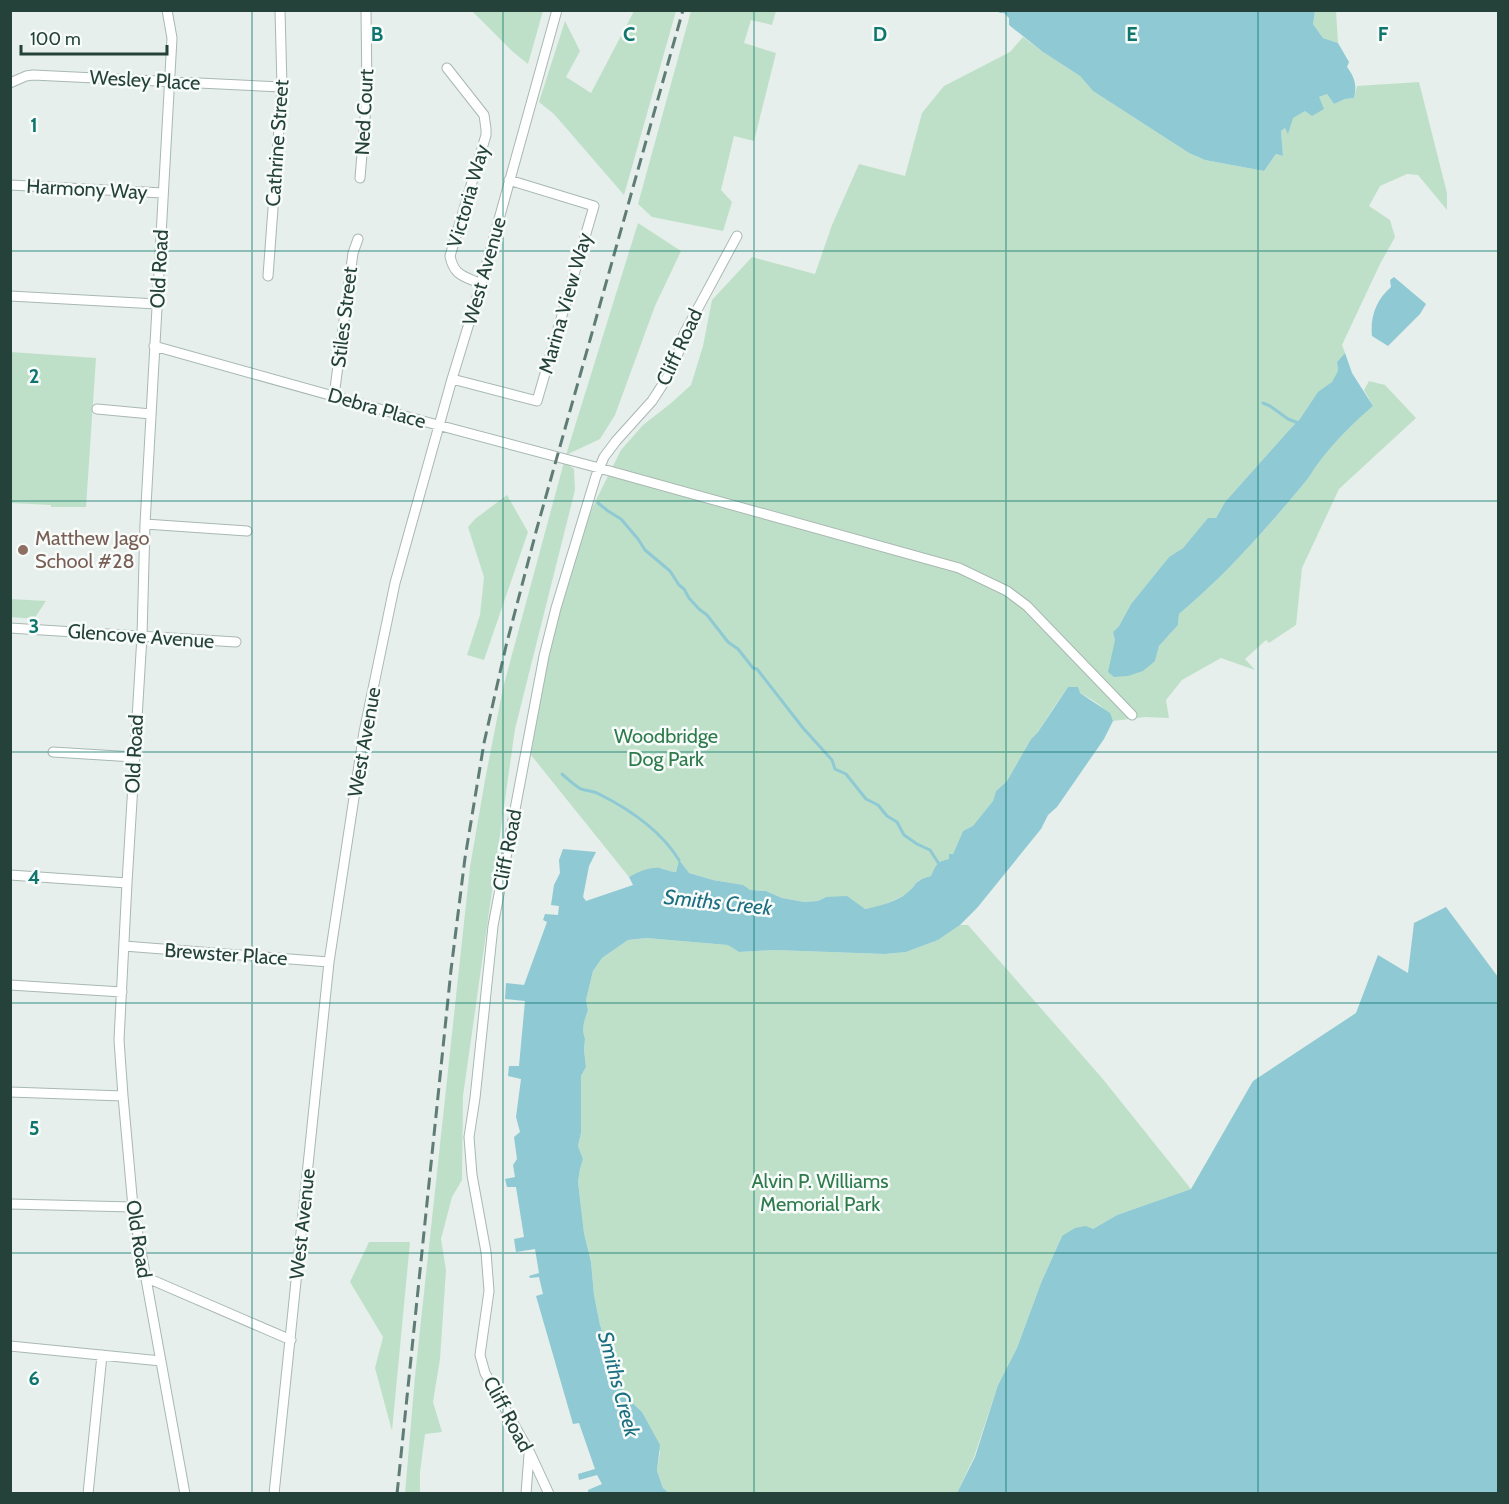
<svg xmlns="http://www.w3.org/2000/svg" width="1509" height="1504" viewBox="0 0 1509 1504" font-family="Cabin,sans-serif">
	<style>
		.green { fill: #bfe0c8 }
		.water { fill: #8ec9d4 }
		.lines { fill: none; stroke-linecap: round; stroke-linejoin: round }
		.stream { stroke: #8ec9d4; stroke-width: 3 }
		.minor-casing { stroke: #a8b8b2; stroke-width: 11 }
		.minor { stroke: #fff; stroke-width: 9 }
		.rail { stroke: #5f7d75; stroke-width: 3; stroke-dasharray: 12 6; stroke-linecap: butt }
		.grid { fill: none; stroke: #0f766e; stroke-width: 1.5; stroke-opacity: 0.55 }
		.education-dot { fill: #8d6e63; stroke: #f7fbf9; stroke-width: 2 }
		.labels { text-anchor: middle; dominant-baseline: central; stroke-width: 5; stroke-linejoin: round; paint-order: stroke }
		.street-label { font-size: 20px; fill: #24423a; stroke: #f7fbf9 }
		.education-label { font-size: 20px; fill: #785e54; stroke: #f7fbf9; text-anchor: start }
		.park-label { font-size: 20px; fill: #2d7a4b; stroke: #f7fbf9 }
		.water-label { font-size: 21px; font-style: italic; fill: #1c6f80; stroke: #f7fbf9 }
		.grid-label { font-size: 20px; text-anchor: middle; font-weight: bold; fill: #0f766e; stroke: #f7fbf9; stroke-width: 5; stroke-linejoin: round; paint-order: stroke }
	</style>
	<rect width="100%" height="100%" fill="#e6efeb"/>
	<path class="green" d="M472 11H543L528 64 513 52Z
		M634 11H676L624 195 554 114 539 102 565 21 580 51 566 77 591 93Z
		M691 11H776L772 25 751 20 744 43 776 53 754 141 734 136 721 190 732 202 723 231 652 217 638 204Z
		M1315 11H1336L1338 43 1323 38 1313 24Z
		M1023 37 1043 52 1080 76 1093 91 1189 153 1205 160 1264 171 1276 154 1283 156 1281 131 1285 128 1288 133 1292 118 1305 111 1319 97 1327 94 1334 104 1345 99 1354 98 1357 86 1419 82 1447 193V210L1418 175 1407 174 1380 186 1369 206 1390 220 1395 237 1380 264 1342 345 1345 353 1337 362C1337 363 1338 370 1338 371 1334 385 1302 418 1291 428L1225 502 1216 518 1208 519 1183 548 1169 557 1131 604 1119 626 1113 632 1115 640 1114 650 1155 661 1159 646 1178 625 1179 614C1226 575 1267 528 1306 481 1311 475 1314 468 1318 462 1335 441 1353 423 1373 406L1364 390 1369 381 1385 385 1416 418 1339 489 1302 568 1296 625 1269 643 1266 640 1245 659 1255 670 1221 658 1182 680 1166 700 1169 718 1145 717 1113 721C1107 706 1083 694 1068 687L1052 710 1038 732 1031 739 1007 781 996 791 993 801 973 827 963 831 953 854 949 859C937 861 935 866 931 876L919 880 907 894 879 907 865 909 826 897 818 901 804 902 782 898 766 891 749 890 742 885 713 880 689 873 678 863 676 872 666 871 665 869 662 868 635 874 629 877 531 755 546 657 584 528 593 506 621 450 643 425 670 404 691 385 703 346 712 300 752 257 815 274 832 225 859 164 905 176 922 113 944 86 1010 52Z
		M638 223 681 251 655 306 615 415 600 439 566 455Z
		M11 352 96 358 86 507H51V505L11 503Z
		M564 462 574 469 575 490 515 729 463 1096 462 1180 452 1197 441 1239 446 1270 440 1359 433 1402 442 1432 425 1434 420 1472V1493L405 1494 415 1376 470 867 485 780 503 688Z
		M507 495 528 532 484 660 467 655 480 615 484 577 468 527 475 519Z
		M11 599 46 601 34 619 11 617Z
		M960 925H968L1102 1078 1191 1189 1117 1215 1093 1229 1062 1236 1041 1283 1017 1348 998 1385 974 1457 957 1493H669L663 1488 657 1471 660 1452 642 1412 624 1395 621 1381 612 1360 600 1325 594 1295 591 1262 584 1233 578 1182 580 1169 583 1159 578 1146 581 1133V1076L586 1067 584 1050 585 1039 583 1031 584 1021 588 1010 586 1000 593 971 602 958 628 940 646 938 729 945 739 952 774 950 885 954 906 952 938 940Z
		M369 1242H410L392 1431 375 1368 383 1337 350 1282Z"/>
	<path class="water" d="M997 11H1315L1313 24 1323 38 1338 43 1349 62 1347 67C1355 78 1357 85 1354 98L1345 99 1334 104 1327 94 1319 97 1324 109 1312 116 1305 111 1293 118 1288 134 1285 128 1281 131 1283 156 1276 154 1264 171 1205 160 1189 153 1093 91 1080 76 1043 52 1009 25V18L1004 13H1000Z
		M1394 277 1426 304 1420 314 1388 346 1372 336C1370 317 1376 300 1391 287L1390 280Z
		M1345 353 1352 373 1373 406C1353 423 1335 441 1319 462 1314 468 1311 475 1306 481 1267 528 1226 575 1179 614L1178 625 1159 646 1155 661 1143 671 1128 676 1114 677 1108 672 1115 640 1113 632 1119 626 1131 604 1169 557 1183 548 1208 518H1216L1225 502 1291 428 1300 419 1318 392 1332 382 1338 371 1337 362Z
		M1068 687H1078L1080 693 1110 713 1113 721 1104 739 1057 807 1048 815 1041 829 977 908 960 925 938 940 906 952 885 954 774 950 739 952 728 945 646 938 628 940 602 958 593 971 586 1000 588 1010 584 1022 583 1031 585 1039 584 1050 586 1067 581 1076V1133L578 1146 583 1159 580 1169 578 1182 584 1233 591 1262 594 1295 600 1325 612 1360 621 1381 624 1395 642 1412 660 1445 657 1471 663 1488 669 1493H588V1490L602 1484 597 1475 579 1480 578 1474 595 1469 579 1423 573 1424 536 1296 543 1294 539 1277 530 1278 529 1276 539 1273 535 1249 516 1252 514 1239 524 1237 516 1187H507L505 1179 515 1177 513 1165 517 1159 514 1137 520 1132 516 1117 521 1079 508 1076 509 1066H519L525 1001 505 999 506 983 524 985 547 922 543 920 545 914 558 915 559 906 551 905 554 885 560 873 559 860 563 849 596 852 589 866 583 897 586 901 633 885 629 877C638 872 650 867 660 868 665 869 670 872 676 872L679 860 689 873 713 880 743 885 750 890 766 891 782 898 804 902 818 901 826 897 847 896 865 909C877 907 898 901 907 893 919 883 913 881 931 876 935 866 937 861 949 859V854H953L963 831 973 826 993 801 996 791 1007 781 1031 739 1038 732Z
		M1446 907 1498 977V1493H957L975 1457 998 1385 1017 1348 1041 1283 1062 1236 1075 1228 1086 1226 1093 1229 1117 1215 1191 1189 1253 1081 1356 1013 1378 955 1408 973 1414 923Z"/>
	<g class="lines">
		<path class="stream" d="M1263 403 1270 406 1288 419 1301 424
			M598 503 608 511 621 519 638 539 645 550 670 571 679 585 684 589 689 598 699 609 707 615 728 642 738 649 753 668 757 669 803 728 832 760 835 769 846 774 866 799 878 805 887 816 897 822 904 835 917 844 930 850 939 864
			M562 774C568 779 574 785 581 789 587 791 594 791 599 794 629 809 661 831 679 860"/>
		<defs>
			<path id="minor" d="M167 10 172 38 145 524 142 636 127 883 119 1040 123 1096 133 1207 185 1494
				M447 68 484 115 486 129V135L450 256C454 276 464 276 481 284
				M10 83 26 76 33 75 282 87
				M360 178 367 94 366 10
				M10 185 163 193
				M268 276 282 87 280 10
				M10 296 157 304
				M154 346 419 420 599 468 959 568 1007 591 1027 606 1132 715
				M452 379 537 401 594 206 509 180
				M334 396 353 253 358 239
				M97 409 151 414
				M145 524 247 531
				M10 628 236 642
				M53 752 134 757
				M10 875 127 883
				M124 946 329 962
				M10 985 122 992
				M10 1092 123 1096
				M10 1204 133 1207
				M145 1277 291 1340
				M10 1346 161 1361
				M88 1494 102 1355
				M274 1494 329 962 364 732 395 583 452 379 481 284 557 10
				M526 1494 529 1454
				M549 1494 530 1453 485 1373 480 1355 489 1291 486 1252 472 1175 469 1137 475 1098 493 926 544 656 556 608 596 476 604 457 616 441 652 401 674 367 684 334 737 236"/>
		</defs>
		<use href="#minor" class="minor-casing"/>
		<use href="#minor" class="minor"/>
		<path class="rail" d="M397 1494 451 970 465 858 484 743 506 646 537 528 683 10"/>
	</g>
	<path class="grid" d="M252 10V1494M503 10V1494M754 10V1494M1006 10V1494M1258 10V1494M10 251H1498M10 501H1498M10 752H1498M10 1003H1498M10 1253H1498"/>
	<circle class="education-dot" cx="23" cy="550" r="6"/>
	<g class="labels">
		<g class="street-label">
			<text transform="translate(145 80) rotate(3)">Wesley Place</text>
			<text transform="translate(364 112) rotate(-87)">Ned Court</text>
			<text transform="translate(277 143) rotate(-86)">Cathrine Street</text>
			<text transform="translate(87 189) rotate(3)">Harmony Way</text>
			<text transform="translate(468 196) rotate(-74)">Victoria Way</text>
			<text transform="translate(159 269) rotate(-87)">Old Road</text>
			<text transform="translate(484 271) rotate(-74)">West Avenue</text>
			<text transform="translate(565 303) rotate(-74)">Marina View Way</text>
			<text transform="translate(344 317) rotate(-83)">Stiles Street</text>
			<text transform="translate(679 347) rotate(-65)">Cliff Road</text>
			<text transform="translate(377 408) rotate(16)">Debra Place</text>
			<text transform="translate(141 636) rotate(4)">Glencove Avenue</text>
			<text transform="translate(364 742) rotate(-80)">West Avenue</text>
			<text transform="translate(134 754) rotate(-87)">Old Road</text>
			<text transform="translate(507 850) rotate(-79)">Cliff Road</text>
			<text transform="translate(226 954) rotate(4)">Brewster Place</text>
			<text transform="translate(302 1224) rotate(-84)">West Avenue</text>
			<text transform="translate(139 1239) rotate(81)">Old Road</text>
			<text transform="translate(508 1414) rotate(62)">Cliff Road</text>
		</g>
		<g class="education-label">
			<text x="35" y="538">Matthew Jago<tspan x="35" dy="23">School #28</tspan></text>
		</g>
		<g class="park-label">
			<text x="666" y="736">Woodbridge<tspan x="666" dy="23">Dog Park</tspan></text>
			<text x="820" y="1181">Alvin P. Williams<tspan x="820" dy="23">Memorial Park</tspan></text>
		</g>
		<g class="water-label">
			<text transform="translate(718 902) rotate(6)">Smiths Creek</text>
			<text transform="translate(619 1384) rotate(75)">Smiths Creek</text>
		</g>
	</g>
	<g class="grid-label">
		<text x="377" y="41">B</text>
		<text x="629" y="41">C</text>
		<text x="880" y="41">D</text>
		<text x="1132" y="41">E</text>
		<text x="1383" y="41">F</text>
		<text x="34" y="132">1</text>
		<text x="34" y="383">2</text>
		<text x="34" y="633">3</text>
		<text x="34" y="884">4</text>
		<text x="34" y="1135">5</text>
		<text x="34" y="1385">6</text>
	</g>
	<rect width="1509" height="1504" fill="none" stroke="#24423a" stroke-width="24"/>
	<path d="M21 45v9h146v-9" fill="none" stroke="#24423a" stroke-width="3"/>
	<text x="30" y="45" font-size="18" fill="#24423a" stroke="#f7fbf9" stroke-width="4.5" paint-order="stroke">100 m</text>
</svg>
